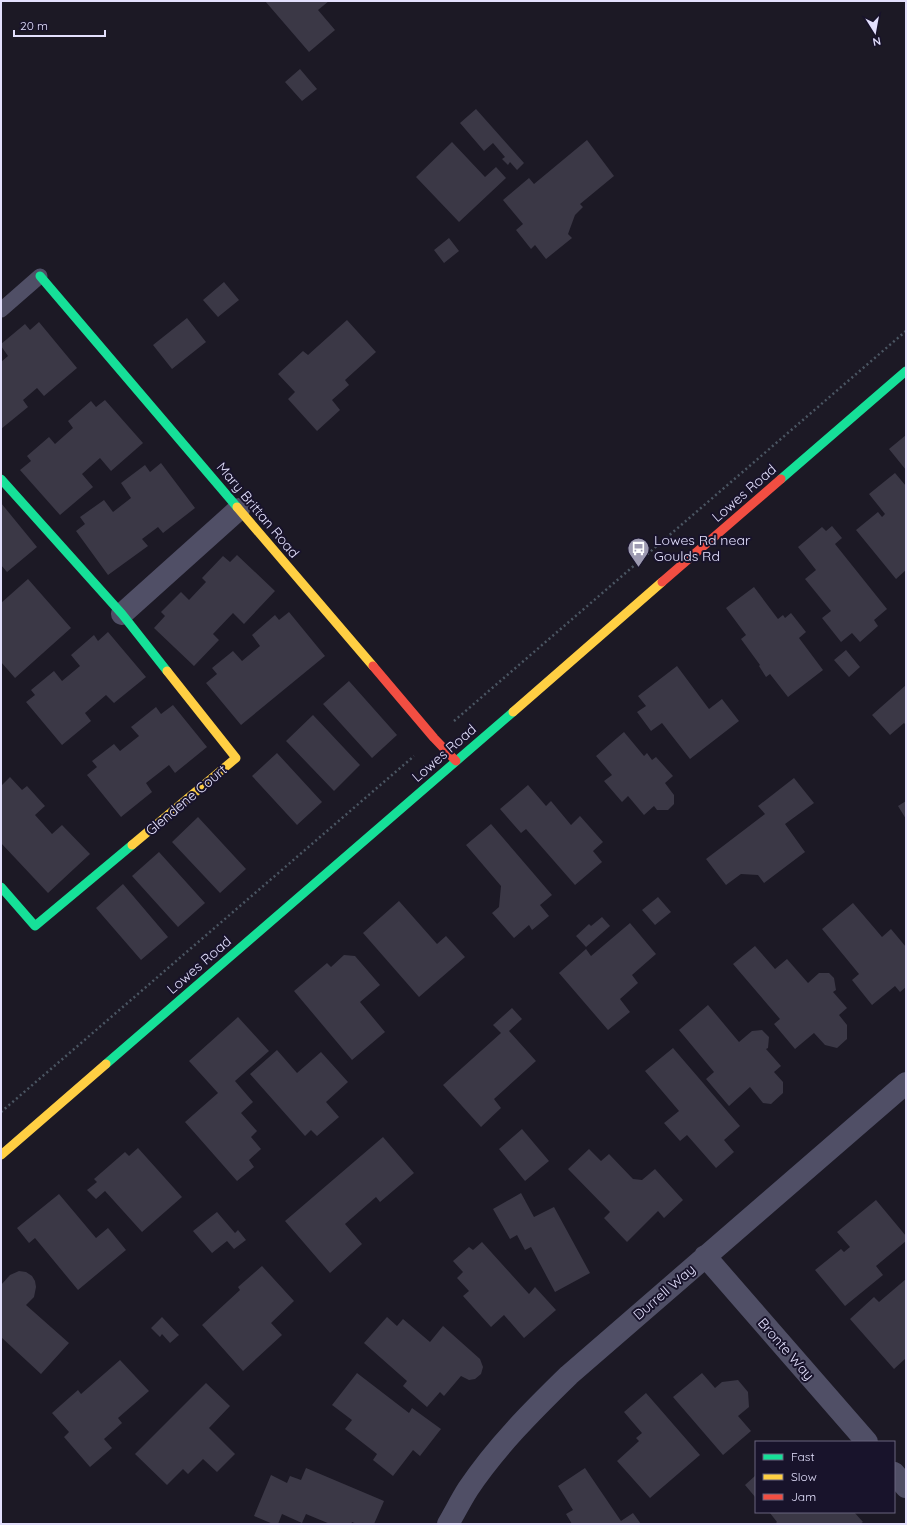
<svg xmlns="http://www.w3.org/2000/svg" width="907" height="1525" viewBox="0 0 907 1525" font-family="Quicksand,sans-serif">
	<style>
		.building { fill: #3b3846 }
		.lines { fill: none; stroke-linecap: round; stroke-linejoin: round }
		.path { stroke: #4b5663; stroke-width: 2.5; stroke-dasharray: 2 3; stroke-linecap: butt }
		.lane { stroke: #504f66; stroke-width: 15 }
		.street { stroke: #504f66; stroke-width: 22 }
		.fast { stroke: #16e098; stroke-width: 9 }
		.slow { stroke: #ffcf43; stroke-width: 9 }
		.jam { stroke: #f24e42; stroke-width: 9 }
		.labels { text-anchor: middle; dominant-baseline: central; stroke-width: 4; stroke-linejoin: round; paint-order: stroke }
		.street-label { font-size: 14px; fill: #e3e0fd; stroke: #18132b }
		.poi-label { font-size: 14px; fill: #e3e0fd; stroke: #18132b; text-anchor: start }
	</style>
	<rect width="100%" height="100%" fill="#1c1925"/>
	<path class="building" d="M265 1H329L318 10 335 30 309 52Z
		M300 69 317 89 302 101 285 82Z
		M476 109 524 163 517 170 510 162 508 165 502 159 505 157 493 143 484 151 460 123Z
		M587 140 614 176 580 204 583 207 575 215 568 234 572 238 546 259 535 245 531 249 516 230 523 224 503 200 529 178 534 184Z
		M452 142 485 177 496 167 506 178 459 222 416 177Z
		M449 238 459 251 444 263 434 250Z
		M224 282 239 300 218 317 203 300Z
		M187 318 206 342 172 369 153 345Z
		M347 320 376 352 345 380 349 385 332 400 340 410 317 431 288 399 295 392 278 374 303 351 308 355Z
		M39 322 77 368 44 396 37 388 23 400 28 407 1 429V362L8 356 1 346V344L25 324 30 330Z
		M105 400 143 443 111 471 100 458 82 474 93 487 60 515 20 470 31 461 27 456 49 437 55 444 73 428 68 421 91 401 96 407Z
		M906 435V470L889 449Z
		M161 463 195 508 163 533 158 527 142 539 148 546 108 575 76 531 85 524 80 517 104 500 113 512 131 498 121 483 145 465 150 472Z
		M895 473 906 486V570L896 579 856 530 878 512 882 517 885 514 869 494Z
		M1 503 37 547 7 572 1 565Z
		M832 526 842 538 835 544 887 609 874 620 878 626 860 642 852 633 841 642 822 618 831 611 805 579 816 570 798 547 822 527 826 531Z
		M237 555 275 591 244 624 233 613 213 634 219 640 194 666 154 628 165 616 161 612 181 592 189 600 206 582 202 578 223 556 230 562Z
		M28 579 71 628 15 678 1 662V603Z
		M754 587 778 619 783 615 785 618 791 613 806 632 799 638 823 670 788 697 770 674 766 677 759 666 760 665 741 639 746 635 726 608Z
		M289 612 325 656 241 725 206 683 217 674 212 668 233 651 242 661 260 646 252 635 275 615 279 620Z
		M108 632 146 677 114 703 106 695 85 713 91 721 62 745 26 702 35 695 31 690 54 671 62 681 80 666 71 655 94 635 98 641Z
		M846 650 860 667 849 677 834 660Z
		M677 666 709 709 722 699 739 721 690 759 662 723 651 731 637 712 646 706 638 696Z
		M349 681 397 735 372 758 323 704Z
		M906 685V725L904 723 890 735 872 715Z
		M173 705 207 747 175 773 169 765 146 783 152 792 121 817 87 775 97 767 92 761 114 744 120 751 139 736 131 727 156 707 161 714Z
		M313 715 360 765 334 791 286 741Z
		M624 732 644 756 647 753 652 760 656 757 673 776 665 783 674 795V804L668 810H657L654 806 644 815 628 796 622 802 604 781 612 775 596 756Z
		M277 753 322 802 297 825 252 776Z
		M10 777 22 790 27 786 45 806 35 815 52 834 62 825 90 854 48 893 1 843V786Z
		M794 778 814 803 785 824 805 852 764 883 758 875 741 874 726 885 706 859 765 814 758 806Z
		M528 785 546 806 551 801 571 825 580 816 603 842 593 851 602 862 575 885 526 829 521 833 500 809Z
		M906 801V819L898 806Z
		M198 817 246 869 220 893 172 842Z
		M491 824 552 895 540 905 549 916 532 930 529 925 514 938 492 913 499 907 501 886 466 845Z
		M159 852 205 903 178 927 132 876Z
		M123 884 168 937 141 960 96 908Z
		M658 897 671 912 655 925 642 910Z
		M399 901 437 944 446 936 465 957 419 997 363 933Z
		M853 903 882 937 891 929 906 947V987L900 992 895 986 872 1005 852 980 859 974 822 929Z
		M602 917 610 926 586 947 576 936 589 924 591 926Z
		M630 923 656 954 632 975 638 983 620 999 630 1012 608 1030 559 973 586 949 591 956Z
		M755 946 775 969 787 959 808 983 819 973H829L834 978 836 990 833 992 847 1008 839 1015 847 1025V1039L837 1048 825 1045 814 1033 795 1049 774 1024 780 1019 733 964Z
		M344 955 355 956 380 985 360 1002 385 1032 352 1060 294 991 327 963 331 967Z
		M708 1005 739 1042 752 1031 762 1030 769 1037 768 1048 766 1049 781 1066 774 1072 783 1082V1093L771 1104 763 1103 750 1087 729 1106 706 1079 714 1072 679 1030Z
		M512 1008 522 1019 509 1031 536 1061 494 1099 501 1108 481 1127 443 1085 501 1033 493 1025Z
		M238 1017 269 1051 235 1081 253 1102 241 1113 257 1131 251 1137 261 1149 249 1160 254 1167 237 1181 185 1122 218 1093 189 1061Z
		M673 1048 740 1126 724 1140 734 1152 716 1168 687 1135 680 1141 664 1123 679 1111 645 1071Z
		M277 1050 297 1073 321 1052 348 1082 326 1102 339 1117 317 1136 311 1130 305 1136 250 1074Z
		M522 1129 549 1161 525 1181 499 1149Z
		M383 1137 414 1173 380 1202 376 1197 345 1224 362 1244 330 1273 285 1221Z
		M138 1148 182 1197 142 1232 105 1191 96 1199 87 1190 97 1182 94 1179 125 1152 129 1156Z
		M589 1149 601 1161 609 1154 633 1179 642 1180 655 1169 683 1200 664 1218 658 1211 627 1242 604 1218 610 1212 568 1169Z
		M521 1193 534 1217 554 1207 590 1273 555 1292 531 1247 525 1250 517 1235 510 1239 493 1209Z
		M59 1194 96 1238 108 1228 126 1250 78 1290 35 1238 29 1243 17 1228Z
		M876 1200 906 1236V1241L876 1266 883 1275 845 1306 815 1270 841 1249 844 1252 850 1247 837 1232Z
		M217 1212 235 1233 238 1230 246 1240 234 1249 227 1241 212 1253 193 1231Z
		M482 1242 529 1294 535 1287 556 1310 524 1338 504 1315 491 1327 463 1296 469 1291 457 1278 463 1272 453 1261 469 1247 473 1250Z
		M262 1266 294 1301 271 1323 282 1335 243 1371 202 1325 240 1290 238 1287Z
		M19 1271 26 1272 32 1276 35 1281 36 1287 34 1297 26 1305 69 1343 41 1374 1 1337V1285L10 1275Z
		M906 1279V1358L894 1369 850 1319 874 1297 879 1302Z
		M162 1317 179 1335 170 1343 162 1334 160 1337 151 1328Z
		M387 1317 397 1326 403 1319 430 1342 443 1326 480 1359 483 1367 481 1374 475 1379 469 1380 461 1376 444 1396 440 1392 427 1407 403 1386 407 1381 364 1343Z
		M120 1360 149 1391 118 1418 122 1423 104 1439 112 1448 90 1467 64 1437 69 1432 52 1413 78 1390 81 1394Z
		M357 1373 409 1413 412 1408 441 1429 420 1456 413 1450 393 1476 373 1460 377 1454 345 1429 352 1420 332 1405Z
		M702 1373 715 1388 722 1382 738 1380 748 1392 749 1407 738 1416 751 1431 723 1455 673 1397Z
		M206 1383 230 1406 209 1428 235 1454 217 1472 203 1459 188 1474 183 1469 167 1485 135 1454Z
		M646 1393 700 1455 650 1498 617 1461 639 1441 636 1438 642 1433 624 1412Z
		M306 1468 384 1501 374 1524H357L352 1522 351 1524H330L306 1514 302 1523 282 1514 278 1524H273L254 1516 271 1475 287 1483 290 1476 301 1480Z
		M585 1468 621 1521 633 1513 641 1524H572L566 1514 573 1510 558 1486Z
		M756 1475V1498L745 1485Z
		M772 1512H854L863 1522 860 1524H775L777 1522 770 1513Z"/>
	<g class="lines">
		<path class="path" d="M454 721 906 331
			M1 1112 414 756"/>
		<path class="lane" d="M1 310 40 276"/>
		<path class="street" d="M122 614 239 509
			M705 1256 867 1442
			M894 1473 906 1487
			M448 1524C455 1512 461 1500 468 1489 496 1447 533 1410 569 1375L906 1083"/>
		<path class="fast" d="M40 276 237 507
			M1 479 122 614 167 671
			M781 479 906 371
			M1 887 35 926 132 845
			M106 1064 513 712"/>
		<path class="slow" d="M237 507 373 666
			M513 712 662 582
			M132 845 236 758 167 671
			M1 1155 106 1064"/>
		<path class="jam" d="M662 582 781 479
			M373 666 434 738 456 761"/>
	</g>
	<defs>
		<symbol id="bus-pin" viewBox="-11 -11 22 30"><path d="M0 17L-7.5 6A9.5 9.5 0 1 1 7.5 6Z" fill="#9d9ab1" stroke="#18132b"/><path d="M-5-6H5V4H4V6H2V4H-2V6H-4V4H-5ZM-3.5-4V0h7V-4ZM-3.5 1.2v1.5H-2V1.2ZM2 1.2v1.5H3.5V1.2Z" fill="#fff"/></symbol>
	</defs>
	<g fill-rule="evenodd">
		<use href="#bus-pin" x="626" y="536" width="25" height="34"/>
	</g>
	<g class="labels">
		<g class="street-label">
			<text transform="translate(744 493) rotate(-41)">Lowes Road</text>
			<text transform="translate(258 510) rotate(50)">Mary Brittan Road</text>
			<text transform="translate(444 753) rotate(-41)">Lowes Road</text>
			<text transform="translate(186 800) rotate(-40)">Glendene Court</text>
			<text transform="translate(199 965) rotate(-41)">Lowes Road</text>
			<text transform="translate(664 1292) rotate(-41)">Durrell Way</text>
			<text transform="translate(786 1349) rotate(49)">Bronte Way</text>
		</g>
		<g class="poi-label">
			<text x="654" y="540">Lowes Rd near<tspan x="654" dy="16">Goulds Rd</tspan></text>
		</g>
	</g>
	<rect width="907" height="1525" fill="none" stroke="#e3e0fd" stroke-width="4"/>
	<rect x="755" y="1441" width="140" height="72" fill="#18132b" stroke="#69657f"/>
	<rect x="763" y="1454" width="20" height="6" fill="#16e098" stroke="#69657f"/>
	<text x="791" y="1461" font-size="12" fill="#e3e0fd">Fast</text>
	<rect x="763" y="1474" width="20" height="6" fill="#ffcf43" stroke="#69657f"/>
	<text x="791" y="1481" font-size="12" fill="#e3e0fd">Slow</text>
	<rect x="763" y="1494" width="20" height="6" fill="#f24e42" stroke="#69657f"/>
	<text x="791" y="1501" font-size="12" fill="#e3e0fd">Jam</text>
	<g transform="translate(875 32) rotate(169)" stroke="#18132b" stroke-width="3" paint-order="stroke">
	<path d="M0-3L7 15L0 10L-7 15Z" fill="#e3e0fd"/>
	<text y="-6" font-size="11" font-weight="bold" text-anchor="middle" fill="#e3e0fd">N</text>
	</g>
	<path d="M14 30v6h91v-6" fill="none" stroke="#e3e0fd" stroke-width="2"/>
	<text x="20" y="30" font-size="12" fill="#e3e0fd" stroke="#18132b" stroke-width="3" paint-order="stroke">20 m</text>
</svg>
